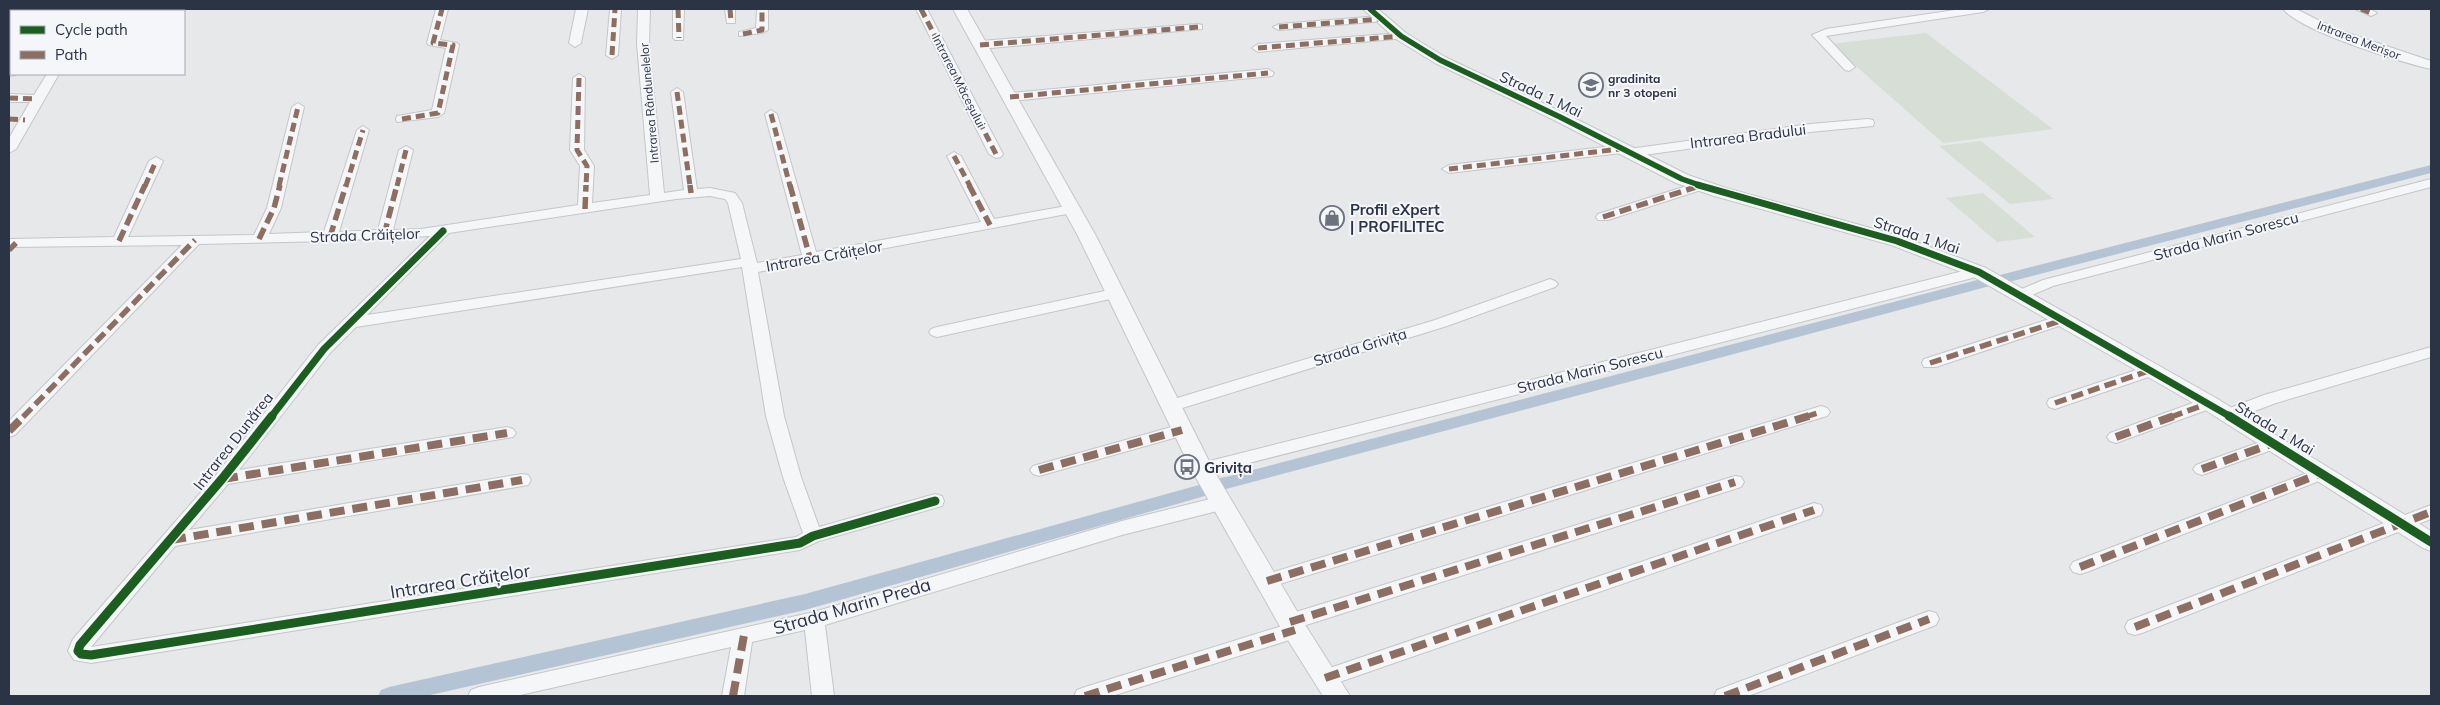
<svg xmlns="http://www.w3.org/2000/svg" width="2440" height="705" viewBox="0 0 2440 705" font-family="Mulish,sans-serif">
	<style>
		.green { fill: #d6ded6 }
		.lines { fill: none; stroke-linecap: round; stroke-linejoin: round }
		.canal { fill: #b4c4d5; fill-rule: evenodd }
		.minor-casing { stroke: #c4c6c8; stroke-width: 2 }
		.tertiary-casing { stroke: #c4c6c8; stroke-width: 2 }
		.minor { fill: #f5f6f7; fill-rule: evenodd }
		.tertiary { fill: #f5f6f7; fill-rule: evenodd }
		.quiet-far2 { stroke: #8d6e63; stroke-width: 5; stroke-dasharray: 9 5; stroke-linecap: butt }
		.quiet-far1 { stroke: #8d6e63; stroke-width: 5.5; stroke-dasharray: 12 5.5; stroke-linecap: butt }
		.quiet { stroke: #8d6e63; stroke-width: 8; stroke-dasharray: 15 8; stroke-linecap: butt }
		.cycleway-far2-casing { stroke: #f4f6f9; stroke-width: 8 }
		.cycleway-far1-casing { stroke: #f4f6f9; stroke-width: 10 }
		.cycleway-casing { stroke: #f4f6f9; stroke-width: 12 }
		.cycleway-far2 { stroke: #1b5e20; stroke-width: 5.5 }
		.cycleway-far1 { stroke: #1b5e20; stroke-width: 7 }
		.cycleway { stroke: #1b5e20; stroke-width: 9 }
		.labels { text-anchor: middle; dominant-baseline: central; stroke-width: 4; stroke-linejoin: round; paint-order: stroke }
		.far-street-label { font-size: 12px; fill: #2b3445; stroke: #f4f6f9 }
		.far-poi-label { font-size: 12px; font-weight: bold; fill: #2b3445; stroke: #f4f6f9; text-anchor: start }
		.street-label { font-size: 15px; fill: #2b3445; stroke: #f4f6f9 }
		.poi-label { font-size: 15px; font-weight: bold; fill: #2b3445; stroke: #f4f6f9; text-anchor: start }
		.near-street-label { font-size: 18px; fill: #2b3445; stroke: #f4f6f9 }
	</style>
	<rect width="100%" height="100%" fill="#e6e8ea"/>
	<path class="green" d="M1926 33 2053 129 1943 143 1831 44Z
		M1981 141 2054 199 2010 204 1939 146Z
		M1983 193 2035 237 1997 242 1946 198Z"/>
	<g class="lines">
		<path class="canal" d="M2431 165V173L2005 283 1997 278 2000 275Z
			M1985 278 1990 280 1993 283 1990 286 1226 489 1220 488 1217 483 1220 478 1226 477Z
			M1199 485 1205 486 1208 491 1205 496 805 610 426 696H378L381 690 389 687 805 594Z"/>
		<defs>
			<path id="minor" d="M91 9H103L101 11H90Z
				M436 9H448L440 40 457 43 459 45 444 113 438 117 397 122 396 119 397 116 432 110 446 48 429 45 427 43Z
				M576 9H588L581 43 575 47 569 43Z
				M610 9H621L618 55 612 59 606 55Z
				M638 9H650L649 44 664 193 684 190 671 92 677 88 683 92 697 189 710 188 735 193 742 203 757 263 802 255 765 114 771 110 777 114 816 252 981 222 947 156 954 152 961 156 994 219 1072 205 1079 209 1072 213 758 272 784 416 801 477 819 527 935 494 942 496 944 501 942 506 819 541 800 550 91 663 74 660 68 651 73 639 216 475 318 345 430 236 330 241 199 244 15 435 9 437V421L182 245 9 247V239L114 237 149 161 156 157 163 161 128 237 254 235 267 208 292 107 298 103 304 107 281 208 269 234 324 232 357 130 363 126 369 130 339 232 378 230 399 150 406 146 413 150 393 230 421 229 578 205 580 166 570 150 573 78 579 74 585 78 584 150 594 166 592 203 650 195 637 44ZM710 196 725 199 728 203 741 259 367 315 449 233 676 199ZM742 267 766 416 783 477 803 533 796 537 91 647 175 546 528 485 531 480 528 475 522 474 189 530 228 484 513 437 516 433 513 429 507 427 239 470 330 353 356 327Z
				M673 9H684L683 40H675L673 38Z
				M725 9H735V23H727Z
				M757 9H768V30L762 33 739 36V32L756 28Z
				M916 9H927L1003 154 1001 157 996 158 989 154Z
				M1962 9H1989L1983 12 1826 36 1855 67 1849 71 1845 70 1812 35 1826 29Z
				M2283 9H2296L2336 29 2431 61V69C2400 62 2302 32 2283 9Z
				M2355 9H2370L2377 13 2371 16Z
				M1380 16 1384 17V21L1279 30 1273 27 1279 24Z
				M1198 24 1202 25V29L980 49 974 45 980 41Z
				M9 27H11V34H9Z
				M1401 33 1407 36 1405 38 1258 52 1252 48 1258 44Z
				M9 68H11V74L15 75 9 76Z
				M1268 69 1274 73 1272 76 1010 101 1004 97 1010 93Z
				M47 74H59L16 149 9 153V138L30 102H9V94L34 95Z
				M1868 119 1873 120 1874 123 1873 126 1810 132 1629 157 1622 153 1449 173 1442 169 1449 165 1622 145 1629 149 1810 124Z
				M2431 179V187L2053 286 2027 297H2017L2014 294 2017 291 2043 280Z
				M1699 182 1706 186 1704 189 1608 220H1598L1596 217 1598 214Z
				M1979 267 1984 269 1987 272 1984 275 1202 475 1196 473 1193 469 1196 465 1202 463Z
				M1550 279 1555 281 1558 284 1555 287 1447 326 1176 410H1164L1161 406 1164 402 1435 320Z
				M1114 289 1119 291 1122 294 1119 297 937 337 931 335 929 332 931 329 937 327Z
				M2065 314 2073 319 2071 322 1936 367H1924L1922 363 1924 359Z
				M2431 347V357L2276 403 2228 421 2222 419 2219 415 2222 411 2264 395Z
				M2151 365 2157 366 2159 370 2157 374 2055 409 2049 407 2047 403 2049 399Z
				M2209 397 2215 399 2217 403 2215 407 2116 443 2110 441 2107 437 2110 433Z
				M1821 406 1827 408 1830 412 1827 416 1267 588 1260 586 1257 581 1260 576 1267 574Z
				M1182 424 1188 426 1191 430 1188 434 1039 476 1033 474 1030 470 1033 466Z
				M2274 437 2280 439 2283 443 2280 447 2202 475 2196 473 2193 469 2196 465Z
				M2323 467 2329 469 2332 473 2329 477 2087 572 2080 574 2073 572 2070 567 2073 562Z
				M1735 476 1741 477 1744 482 1741 487 1303 626 1305 630 1302 636 1112 696H1074L1077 690 1085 687 1282 626 1280 622 1283 616Z
				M1222 496 1229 498 1231 503 1229 508 1122 535 825 625 834 696H812L805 630 752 642 744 696H722L731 647 516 696H468L471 690 479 687 814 612 1122 521Z
				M1814 503 1821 505 1823 510 1821 515 1325 687 1318 684 1314 678 1318 672Z
				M2431 505V519L2142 633 2135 635 2128 633 2125 627 2128 621Z
				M1929 611 1936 613 1939 619 1936 625 1748 696H1714L1717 690Z"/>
			<path id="tertiary" d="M953 9H967L1096 236 1213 469 1304 623 1350 696H1323L1286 637 1191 469 1078 236Z
				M1363 9H1378L1406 33 1445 57 1566 114 1688 175 1726 188 1903 237 1986 268 2216 398 2431 531V551L2423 548 2202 408 1972 276 1891 245 1714 196 1676 183 1554 120 1435 63 1396 39Z"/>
		</defs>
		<use href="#minor" class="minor-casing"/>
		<use href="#tertiary" class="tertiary-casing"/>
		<use href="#minor" class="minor"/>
		<use href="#tertiary" class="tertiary"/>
		<path class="quiet-far2" d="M678 9 679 38
			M730 9 731 21
			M921 9 996 154
			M2361 9 2371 13
			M1279 27 1380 19
			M9 30 11 31
			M743 34 762 30V9
			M980 45 1198 27
			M1258 48 1401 36
			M612 55 615 9
			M9 72H11
			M579 78 577 150 587 166 586 186
			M677 92 690 186
			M1010 97 1268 73
			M9 98 37 99
			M771 114 790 186
			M9 119 25 120
			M402 119 438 113 453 45 433 43 442 9
			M954 156 970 186
			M1449 169 1620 149
			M145 186 156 161
			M279 186 298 107
			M346 186 363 130
			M397 186 406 150"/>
		<path class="quiet-far1" d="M690 185 691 193
			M790 185 810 258
			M969 185 990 225
			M585 209 586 185
			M1603 217 1699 186
			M384 235 397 185
			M330 237 346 185
			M259 239 274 208 280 185
			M119 241 145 185
			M9 250 16 243
			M1930 363 2063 320
			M2055 403 2151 370
			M23 417 195 240
			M1805 417 1821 412
			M2171 417 2209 403"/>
		<path class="quiet" d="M9 431 24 416
			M2116 437 2174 416
			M2202 469 2274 443
			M1039 470 1182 430
			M223 479 507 433
			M171 540 522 480
			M2080 567 2322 473
			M1267 581 1809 416
			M1290 622 1735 482
			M2135 627 2431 512
			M1325 678 1814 510
			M733 696 744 635
			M1085 696 1295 630
			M1725 696 1929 619"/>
		<defs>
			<path id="cycleway-far2" d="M1370 9 1401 36 1440 60 1560 117 1682 179 1702 186"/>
			<path id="cycleway-far1" d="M1698 185 1897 241 1979 272 2231 417
				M271 417 324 349 443 231"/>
			<path id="cycleway" d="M272 416 222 479 80 645 78 651 81 654 91 655 800 543 813 536 935 501
				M2229 416 2431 542"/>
		</defs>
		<use href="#cycleway-far2" class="cycleway-far2-casing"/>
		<use href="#cycleway-far1" class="cycleway-far1-casing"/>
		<use href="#cycleway" class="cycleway-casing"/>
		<use href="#cycleway-far2" class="cycleway-far2"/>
		<use href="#cycleway-far1" class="cycleway-far1"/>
		<use href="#cycleway" class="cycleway"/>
	</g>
	<defs>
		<symbol id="school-ring" viewBox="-11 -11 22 22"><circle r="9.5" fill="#f4f6f9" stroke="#6c737f" stroke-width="1.5"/><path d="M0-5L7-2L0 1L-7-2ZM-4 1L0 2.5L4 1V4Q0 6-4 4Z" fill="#6c737f"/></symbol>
		<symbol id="shop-ring" viewBox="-11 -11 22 22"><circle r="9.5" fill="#f4f6f9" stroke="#6c737f" stroke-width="1.5"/><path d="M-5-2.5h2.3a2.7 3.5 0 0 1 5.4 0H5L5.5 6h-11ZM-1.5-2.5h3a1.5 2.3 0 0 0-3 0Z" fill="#6c737f"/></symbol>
		<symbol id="bus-ring" viewBox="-11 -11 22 22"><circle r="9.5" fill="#f4f6f9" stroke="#6c737f" stroke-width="1.5"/><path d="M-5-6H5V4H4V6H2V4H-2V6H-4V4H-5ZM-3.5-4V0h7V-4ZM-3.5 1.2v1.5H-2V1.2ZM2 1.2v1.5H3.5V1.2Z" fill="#6c737f"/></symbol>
	</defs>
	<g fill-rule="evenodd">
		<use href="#school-ring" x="1577" y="71" width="28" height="28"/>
		<use href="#shop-ring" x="1318" y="204" width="28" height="28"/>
		<use href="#bus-ring" x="1173" y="453" width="28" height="28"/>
	</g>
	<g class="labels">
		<g class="far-street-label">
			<text transform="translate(2359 40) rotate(21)">Intrarea Merișor</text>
			<text transform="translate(959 81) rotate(63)">Intrarea Măceșului</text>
			<text transform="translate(649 103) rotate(-95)">Intrarea Rândunelelor</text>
		</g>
		<g class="far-poi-label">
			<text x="1608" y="78">gradinita<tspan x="1608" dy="14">nr 3 otopeni</tspan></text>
		</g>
		<g class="street-label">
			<text transform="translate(1541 94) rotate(25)">Strada 1 Mai</text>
			<text transform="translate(1748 136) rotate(-7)">Intrarea Bradului</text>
			<text transform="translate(365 235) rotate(-2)">Strada Crăițelor</text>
			<text transform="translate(1917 235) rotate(18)">Strada 1 Mai</text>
			<text transform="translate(2226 236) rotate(-15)">Strada Marin Sorescu</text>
			<text transform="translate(824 256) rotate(-10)">Intrarea Crăițelor</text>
			<text transform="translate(1360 347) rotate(-17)">Strada Grivița</text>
			<text transform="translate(1590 370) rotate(-14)">Strada Marin Sorescu</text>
			<text transform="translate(2275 428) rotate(31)">Strada 1 Mai</text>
			<text transform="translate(233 441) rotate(-52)">Intrarea Dunărea</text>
		</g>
		<g class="poi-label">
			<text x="1350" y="209">Profil eXpert<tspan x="1350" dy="17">| PROFILITEC</tspan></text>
			<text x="1204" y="467">Grivița</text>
		</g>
		<g class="near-street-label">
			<text transform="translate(460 581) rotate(-9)">Intrarea Crăițelor</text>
			<text transform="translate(852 606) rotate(-16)">Strada Marin Preda</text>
		</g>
	</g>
	<rect width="2440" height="705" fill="none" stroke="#2b3445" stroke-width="20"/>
	<rect x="10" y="10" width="175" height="65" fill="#f4f6f9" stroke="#a4a8b1"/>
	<rect x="20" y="26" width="25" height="8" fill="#1b5e20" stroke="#a4a8b1"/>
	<text x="55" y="35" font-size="15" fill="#2b3445">Cycle path</text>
	<rect x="20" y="51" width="25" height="8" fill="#8d6e63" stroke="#a4a8b1"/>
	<text x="55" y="60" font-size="15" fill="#2b3445">Path</text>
</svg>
